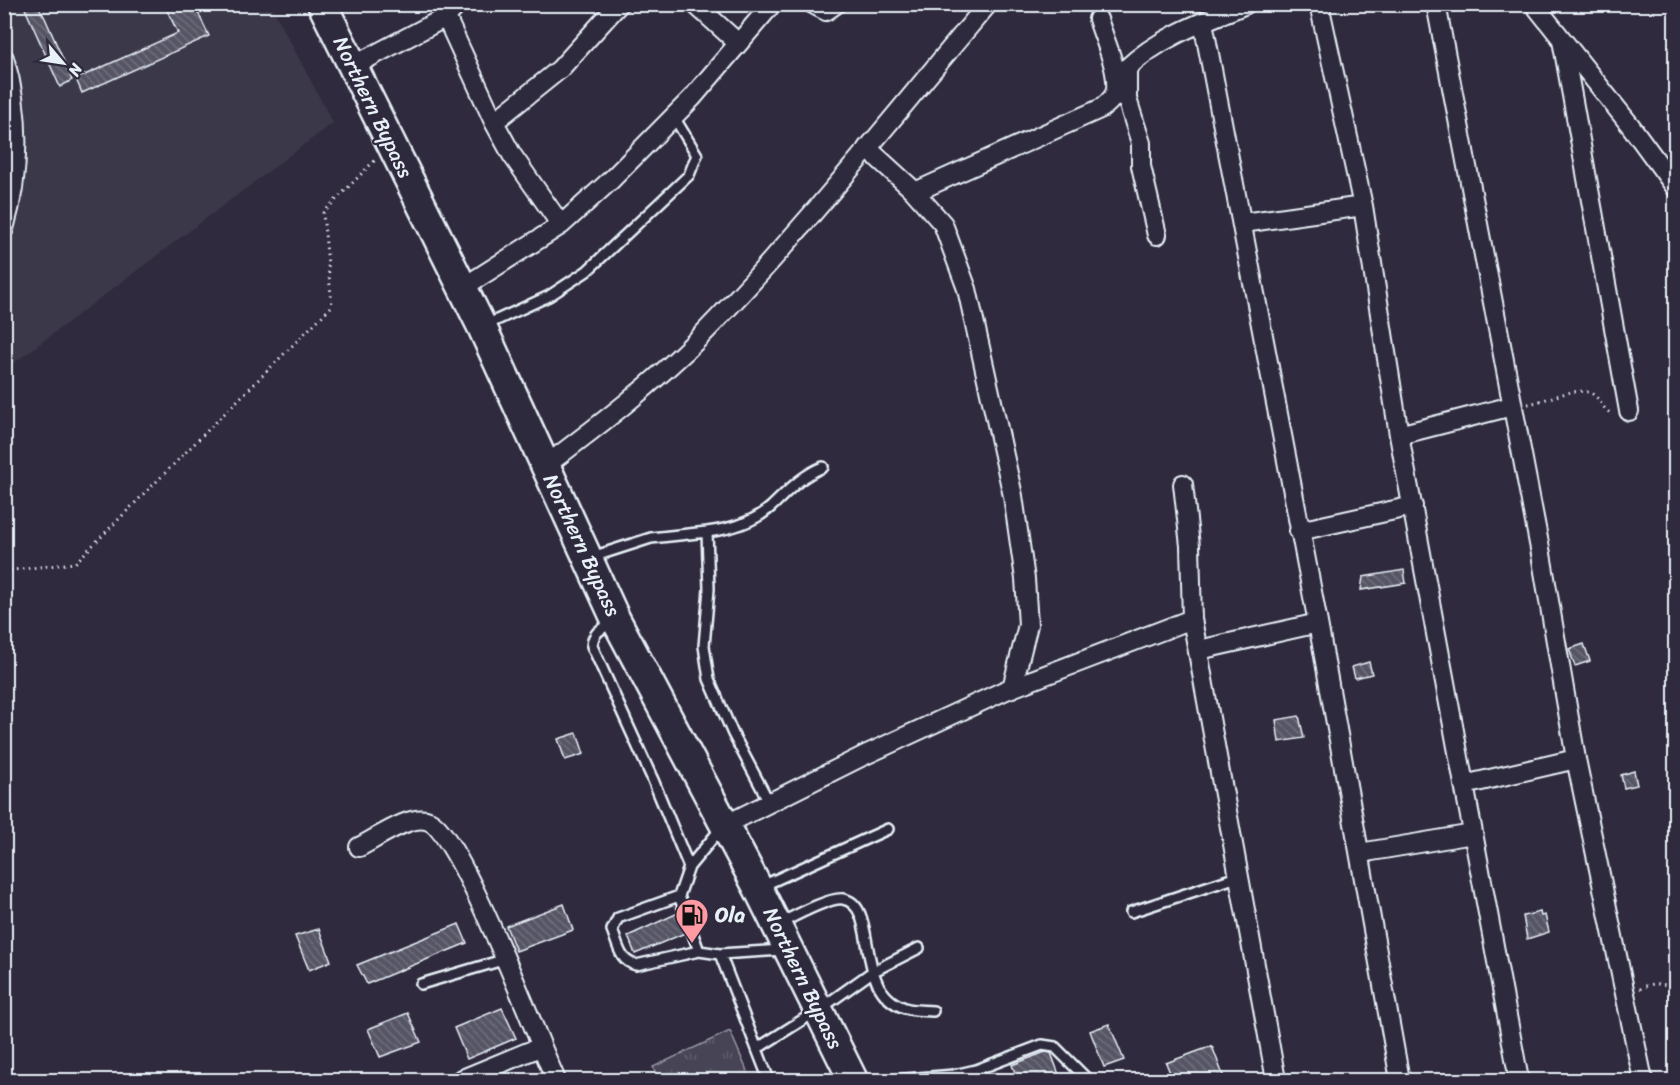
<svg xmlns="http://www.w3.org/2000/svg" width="1680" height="1085" viewBox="0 0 1680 1085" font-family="Sriracha,sans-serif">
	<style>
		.built { fill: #3b3749 }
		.grass { fill: url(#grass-tufts); stroke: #979aa6; stroke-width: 1.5 }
		.building { fill: url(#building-back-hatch); stroke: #e8f1f8; stroke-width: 1.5 }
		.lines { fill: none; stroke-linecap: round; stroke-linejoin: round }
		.service-casing { stroke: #e8f1f8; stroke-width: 14 }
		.minor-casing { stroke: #e8f1f8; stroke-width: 22 }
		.primary-casing { stroke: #e8f1f8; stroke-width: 33 }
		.path { stroke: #e8f1f8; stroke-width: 3; stroke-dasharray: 1.5 4.5; stroke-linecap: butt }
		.service { stroke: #2f2a3d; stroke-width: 9 }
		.minor { stroke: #2f2a3d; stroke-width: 18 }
		.primary { stroke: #2f2a3d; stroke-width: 28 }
		.labels { text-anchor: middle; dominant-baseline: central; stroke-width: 4.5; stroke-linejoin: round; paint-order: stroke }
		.street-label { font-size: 21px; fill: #e8f1f8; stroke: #2f2a3d }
		.poi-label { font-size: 21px; font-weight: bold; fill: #e8f1f8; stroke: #2f2a3d; text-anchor: start }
	</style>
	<defs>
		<pattern id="grass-tufts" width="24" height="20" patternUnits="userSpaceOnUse" patternTransform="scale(1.5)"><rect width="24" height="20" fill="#464455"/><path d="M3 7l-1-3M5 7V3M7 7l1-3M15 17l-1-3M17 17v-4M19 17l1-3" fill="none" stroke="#615f6e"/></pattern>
		<pattern id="building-back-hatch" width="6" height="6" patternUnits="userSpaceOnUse" patternTransform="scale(1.5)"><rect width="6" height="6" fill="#575565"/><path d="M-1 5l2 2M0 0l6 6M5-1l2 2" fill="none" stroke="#6f6e7c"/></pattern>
	</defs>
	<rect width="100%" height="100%" fill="#2f2a3d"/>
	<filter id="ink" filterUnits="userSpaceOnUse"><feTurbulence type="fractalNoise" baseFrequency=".0167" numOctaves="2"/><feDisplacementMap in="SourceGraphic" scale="12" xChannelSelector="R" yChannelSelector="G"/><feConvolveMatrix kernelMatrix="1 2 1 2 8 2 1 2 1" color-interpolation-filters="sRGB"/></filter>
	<g filter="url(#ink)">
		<path class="built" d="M5 5H271L333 123 5 370Z"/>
		<path class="grass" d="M730 1031 751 1080H659L653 1067Z"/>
		<path class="building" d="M23 4H37L45 18 72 80 60 87Z
			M164 4H194L209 36 82 93 76 79 178 33Z
			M1404 570 1406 583 1361 590 1363 577Z
			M1584 644 1590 661 1575 666 1569 649Z
			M1369 662 1372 674 1355 678 1352 667Z
			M1299 716 1304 738 1279 742 1276 720Z
			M577 733 584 754 565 760 558 739Z
			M1634 771 1637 785 1624 788 1621 775Z
			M564 904 573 930 516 951 506 926Z
			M1540 912 1541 916 1545 915 1549 932 1527 939 1523 916Z
			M678 913 685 933 635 954 628 936Z
			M459 924 467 943 367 984 357 965Z
			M319 929 331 961 309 970 295 936Z
			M502 1008 516 1038 467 1059 454 1028Z
			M408 1013 421 1042 380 1057 368 1029Z
			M1109 1024 1124 1060 1104 1067 1090 1031Z
			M1212 1046 1224 1078 1216 1080H1173L1166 1063Z
			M1045 1052 1051 1053 1061 1080H1018L1012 1065Z"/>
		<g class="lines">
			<defs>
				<path id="service" d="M486 325 549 296 587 271 689 175 697 155 674 117
					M707 532C730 529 753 523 771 507 788 491 801 476 823 467
					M592 557 651 538 707 532 709 589 704 646 709 679 733 734 769 802
					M613 622C601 629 593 632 592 646L653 780 689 867 679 896 699 951 720 954 769 1080
					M689 867 722 827
					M760 887 888 829
					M679 896 618 918 612 930C618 944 619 961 636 965L699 951
					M1131 912 1240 876
					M779 924C793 917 829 897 843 899 880 905 852 991 905 1008 913 1011 924 1010 933 1011
					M720 954 783 950
					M421 984 506 959
					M758 1048 820 1009 872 972 919 948
					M894 1080 954 1075 976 1070 1042 1045 1055 1047 1088 1080"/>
				<path id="minor" d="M695 4 738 43
					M813 4 826 11 836 4
					M1319 4 1363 206 1399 435 1519 1080
					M1436 4 1541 554 1576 759 1643 1080
					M1534 4 1630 125 1676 188
					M446 17 494 122 512 155 561 225
					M1203 22 1318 623 1400 1080
					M1562 40 1629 411
					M4 58C21 113 20 174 4 229
					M353 66 446 17 458 4
					M494 122 560 69 619 4
					M867 148 912 189 943 224 967 289 1013 496 1025 579 1028 625 1012 688
					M915 192 1102 108C1108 103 1115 98 1116 89 1118 68 1104 39 1098 19
					M1243 223 1363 206
					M1157 235 1141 166V143L1127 99V68C1159 37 1205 21 1246 4
					M462 288 561 225 611 180 692 98 772 4
					M1399 435 1512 406
					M545 466C598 426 651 386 699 338 800 235 894 115 988 4
					M1183 484 1190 546 1192 619 1276 1080
					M1299 531 1413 506
					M1199 650 1318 623
					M1464 785 1576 759
					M725 825 863 756 1006 690 1192 619
					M359 847C376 839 411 813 429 821 460 833 537 1039 556 1080
					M1360 853 1473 834
					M460 1080 540 1047"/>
				<path id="primary" d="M322 4 482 327 616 620 758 888 853 1080"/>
			</defs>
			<use href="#service" class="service-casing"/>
			<use href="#minor" class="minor-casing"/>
			<use href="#primary" class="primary-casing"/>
			<path class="path" d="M1528 404C1546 401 1570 388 1588 392 1600 395 1602 411 1613 414
				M4 571 75 563 332 306 323 213 375 160
				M1640 989C1651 982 1664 983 1676 988"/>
			<use href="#service" class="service"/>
			<use href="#minor" class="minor"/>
			<use href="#primary" class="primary"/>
		</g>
	</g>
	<defs>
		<symbol id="fuel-pin" viewBox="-11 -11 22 30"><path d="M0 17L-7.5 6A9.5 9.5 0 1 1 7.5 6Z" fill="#ff9aa2" stroke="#2f2a3d"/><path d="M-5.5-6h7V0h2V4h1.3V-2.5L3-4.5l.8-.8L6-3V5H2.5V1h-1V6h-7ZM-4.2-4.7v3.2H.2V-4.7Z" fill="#111"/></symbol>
	</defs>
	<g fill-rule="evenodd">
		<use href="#fuel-pin" x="673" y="896" width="38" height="52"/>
	</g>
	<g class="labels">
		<g class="street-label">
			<text transform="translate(373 107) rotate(64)">Northern Bypass</text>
			<text transform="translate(582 545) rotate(65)">Northern Bypass</text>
			<text transform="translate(803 978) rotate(64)">Northern Bypass</text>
		</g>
		<g class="poi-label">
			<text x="715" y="915">Ola</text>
		</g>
	</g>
	<rect width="1680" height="1085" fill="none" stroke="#2f2a3d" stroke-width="24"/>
	<rect x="12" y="12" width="1656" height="1061" fill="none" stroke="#e8f1f8" stroke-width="2" filter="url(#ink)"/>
	<g transform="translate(63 63) rotate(119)" stroke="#2f2a3d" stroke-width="4.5" paint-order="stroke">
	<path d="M0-4.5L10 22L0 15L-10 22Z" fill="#e8f1f8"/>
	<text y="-9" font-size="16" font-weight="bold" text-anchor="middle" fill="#e8f1f8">N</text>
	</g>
</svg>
